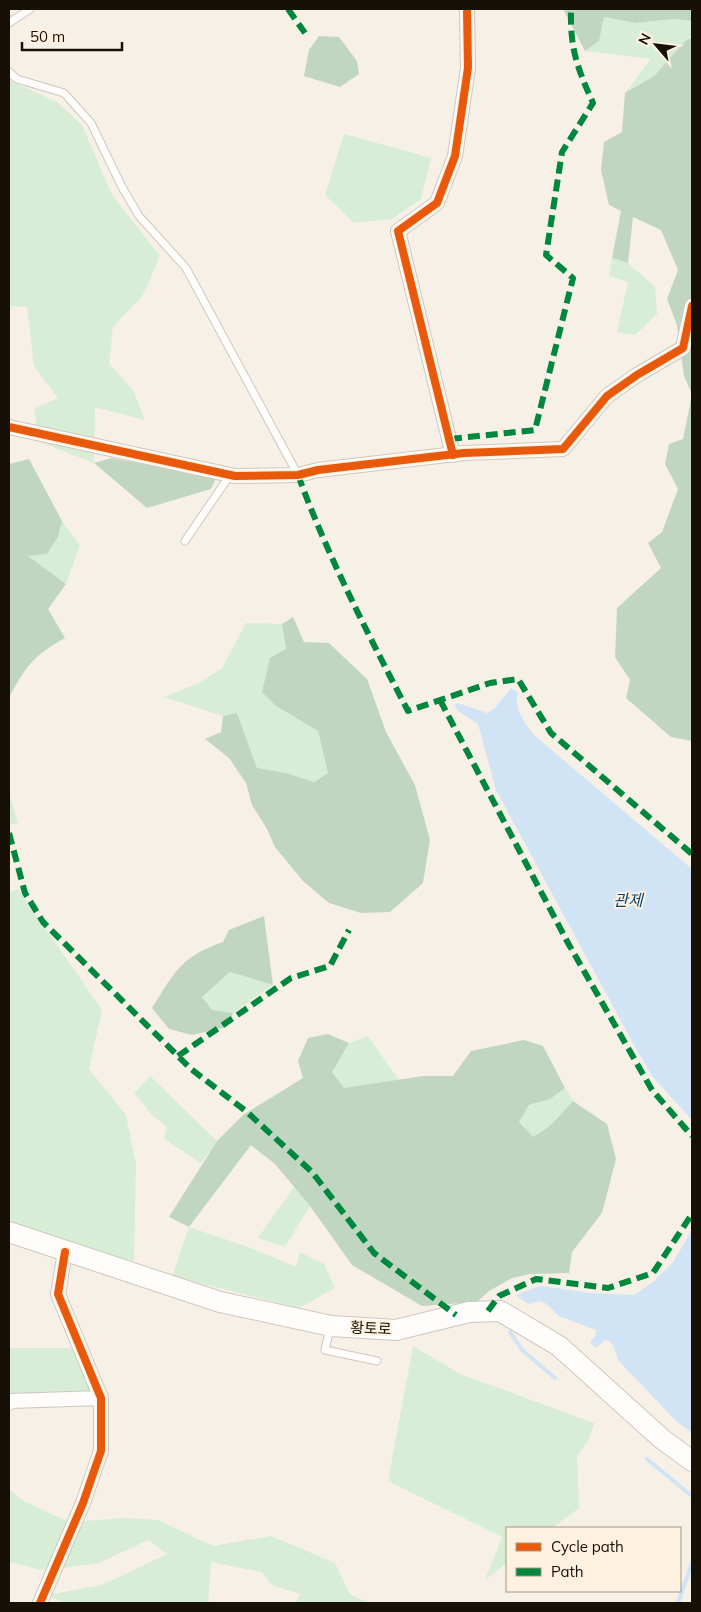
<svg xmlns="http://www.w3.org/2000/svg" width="701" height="1612" viewBox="0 0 701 1612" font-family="Mulish,'Noto Sans KR',sans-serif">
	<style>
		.green { fill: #d7edd6 }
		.forest { fill: #c1d6c0 }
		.water { fill: #d0e4f6 }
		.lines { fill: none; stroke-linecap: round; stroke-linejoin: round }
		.stream { stroke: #d0e4f6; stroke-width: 4 }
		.service-casing { stroke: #cec7be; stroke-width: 9 }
		.minor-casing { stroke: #cec7be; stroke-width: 16 }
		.secondary-casing { stroke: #cec7be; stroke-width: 22 }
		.service { stroke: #fefdfb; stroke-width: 7 }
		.minor { stroke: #fefdfb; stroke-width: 14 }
		.secondary { stroke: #fefdfb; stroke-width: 20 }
		.quiet { stroke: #00873e; stroke-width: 6; stroke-dasharray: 12 6; stroke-linecap: butt }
		.cycleway-casing { stroke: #fef1e0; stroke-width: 11 }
		.cycleway { stroke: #e8590c; stroke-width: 8 }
		.labels { text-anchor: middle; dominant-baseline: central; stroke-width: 4; stroke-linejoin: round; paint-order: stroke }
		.street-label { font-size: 15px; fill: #171007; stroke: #fef1e0 }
		.water-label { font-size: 16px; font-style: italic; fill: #074875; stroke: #fef1e0 }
	</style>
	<rect width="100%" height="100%" fill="#f7f0e7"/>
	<path class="green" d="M604 17 636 23 673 19 692 21V37L684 42 654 76 625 93 651 59 585 51 599 41Z
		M9 80 57 102 82 125 112 195 160 256 143 295 113 327 109 363 133 390 145 420 95 407 94 463 35 440 36 419 34 409 58 398 34 366 27 307 9 306Z
		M344 134 431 158 421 199 392 219 354 223 325 195Z
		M612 258 628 263 655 287 657 314 635 335 617 332 628 282 609 276Z
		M62 521 80 546 66 584 27 556 47 554 58 537Z
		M246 623 282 624 286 649 276 706 318 731 328 773 314 782 286 773 257 768 237 713 223 716 164 697 197 684 222 668Z
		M9 793 18 823 9 825Z
		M18 889 102 1010 89 1069 126 1115 136 1164 134 1261 9 1227V892Z
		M230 972 273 985 233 1013 212 1010 202 997Z
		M368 1036 399 1080 344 1089 331 1072 349 1043Z
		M150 1076 217 1141 201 1163 164 1139 167 1127 152 1115 134 1093Z
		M565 1088 573 1101 550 1126 533 1137 519 1122 529 1105 550 1099Z
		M294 1187 310 1206 285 1247 258 1238Z
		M189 1227 254 1249 296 1267 300 1252 324 1264 335 1288 299 1308 172 1276Z
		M413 1346 460 1374 594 1423 590 1437 577 1456 579 1508 552 1528H507V1563L485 1580 502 1537 388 1481Z
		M9 1348H75L94 1395 9 1396Z
		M9 1489 22 1500 69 1522 47 1571 9 1562Z
		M124 1518 158 1520 213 1546 271 1536 335 1563 350 1594 369 1603H296L300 1594 271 1585 262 1572 211 1562 208 1603H64L47 1595 102 1585 167 1554 148 1540 99 1563 57 1569 83 1521Z"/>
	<path class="forest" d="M563 9H692V21L673 19 636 23 604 17 599 41 585 51Z
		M319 36 339 37 357 61 359 74 340 87 304 76 309 50Z
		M692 37V741L671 737 626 698 630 680 615 657 617 608 661 568 648 543 662 532 678 489 665 464 669 444 683 439 692 394 684 376 677 325 667 299 678 270 661 230 633 217 628 263 612 258 621 211 609 205 601 170 604 142 622 132 625 93 654 76 684 42Z
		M111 458 216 478 211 489 147 508 94 463Z
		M29 459 62 521 58 537 47 554 28 556 66 584 48 609 65 638C32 656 27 666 9 697V464Z
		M293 617 304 642 329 643 367 679 386 732 415 785 430 840 423 883 390 912 361 913 329 903 303 881 275 847 267 829 252 805 246 783 229 758 205 739 221 732 223 716 237 713 257 768 286 773 314 782 328 773 318 731 276 706 262 692 270 658 286 649 282 624Z
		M264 916 273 985 230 972 202 997 212 1010 233 1013 227 1027 192 1035 169 1029 152 1008C175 972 180 957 223 942L229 930Z
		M328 1034 349 1043 332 1072 344 1088 423 1076H453L471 1051 524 1040 543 1046 565 1088 550 1099 529 1105 519 1122 533 1137 550 1126 573 1101 607 1124 616 1159 602 1213 572 1252 569 1273 530 1274 512 1278 489 1291 477 1302 422 1306 352 1265 310 1206 275 1164 251 1145 189 1227 169 1217 217 1141 243 1115 303 1078 298 1061 308 1038Z"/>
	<path class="water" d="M511 688 518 692C513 708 525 723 534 735L692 869V1120L652 1076 635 1047 496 790 478 724 458 711 454 705 458 703 487 713 494 709Z
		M692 1230V1433L676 1421 619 1361C614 1353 617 1343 605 1340L596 1348 590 1342 596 1335V1330L559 1316 545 1303 539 1301 528 1304 516 1295 540 1286 592 1293 634 1295 654 1281 673 1262Z"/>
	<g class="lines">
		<path class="stream" d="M510 1332 522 1350 555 1378
			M647 1459 692 1496
			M678 1603 692 1563"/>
		<defs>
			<path id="service" d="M9 23 30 9
				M9 72 17 79 64 93 91 123 122 187 139 216 186 268 298 475
				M185 541 230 475
				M330 1328 325 1350 377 1361"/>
			<path id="minor" d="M9 427 235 476 298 475 318 470 464 453 563 449 607 396 637 375 683 348 692 306
				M453 455 398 231 437 203 455 156 468 68 467 9
				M9 1403 10 1401 101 1398
				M40 1603 83 1503 101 1451V1398L58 1294 65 1252"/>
			<path id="secondary" d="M9 1232 220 1302 331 1326 396 1330 469 1312 500 1311 559 1346 662 1439 692 1461"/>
		</defs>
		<use href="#service" class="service-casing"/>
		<use href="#minor" class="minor-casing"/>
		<use href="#secondary" class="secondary-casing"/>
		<use href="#service" class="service"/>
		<use href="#minor" class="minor"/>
		<use href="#secondary" class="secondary"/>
		<path class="quiet" d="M288 9 305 33
			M450 439 535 430 573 278 546 255 562 152 593 103C577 67 570 49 571 9
			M298 475C328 557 368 634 408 711L490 683 518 679 551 733 692 854
			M440 700 568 943 652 1090 692 1136
			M9 833 25 893 43 922 191 1069 247 1112 312 1172 374 1253 456 1315
			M178 1056 291 978 330 966 349 930
			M488 1311 499 1296 536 1279 608 1288 653 1273 692 1214"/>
		<defs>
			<path id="cycleway" d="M9 427 235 476 298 475 318 470 464 453 563 449 607 396 637 375 683 348 692 306
				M453 455 398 231 437 203 455 156 468 68 467 9
				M40 1603 83 1503 101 1451V1398L58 1294 65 1252"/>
		</defs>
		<use href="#cycleway" class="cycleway-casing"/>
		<use href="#cycleway" class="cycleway"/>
	</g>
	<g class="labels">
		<g class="street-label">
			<text transform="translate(371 1328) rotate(3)">황토로</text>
		</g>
		<g class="water-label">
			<text x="628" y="900">관제</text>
		</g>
	</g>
	<rect width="701" height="1612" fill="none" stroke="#171007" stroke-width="20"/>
	<rect x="506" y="1527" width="175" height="65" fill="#fef1e0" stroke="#a29789"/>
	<rect x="516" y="1543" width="25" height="8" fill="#e8590c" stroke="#a29789"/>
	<text x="551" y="1552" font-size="15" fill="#171007">Cycle path</text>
	<rect x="516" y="1568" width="25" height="8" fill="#00873e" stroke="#a29789"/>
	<text x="551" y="1577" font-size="15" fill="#171007">Path</text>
	<g transform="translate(656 45) rotate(298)" stroke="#fef1e0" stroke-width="4" paint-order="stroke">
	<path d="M0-4L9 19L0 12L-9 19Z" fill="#171007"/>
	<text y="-8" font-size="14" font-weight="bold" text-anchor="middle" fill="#171007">N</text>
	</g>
	<path d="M22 42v8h100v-8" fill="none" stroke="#171007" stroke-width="2.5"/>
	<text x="30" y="42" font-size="15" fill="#171007" stroke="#fef1e0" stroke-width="4" paint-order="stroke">50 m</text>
</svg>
